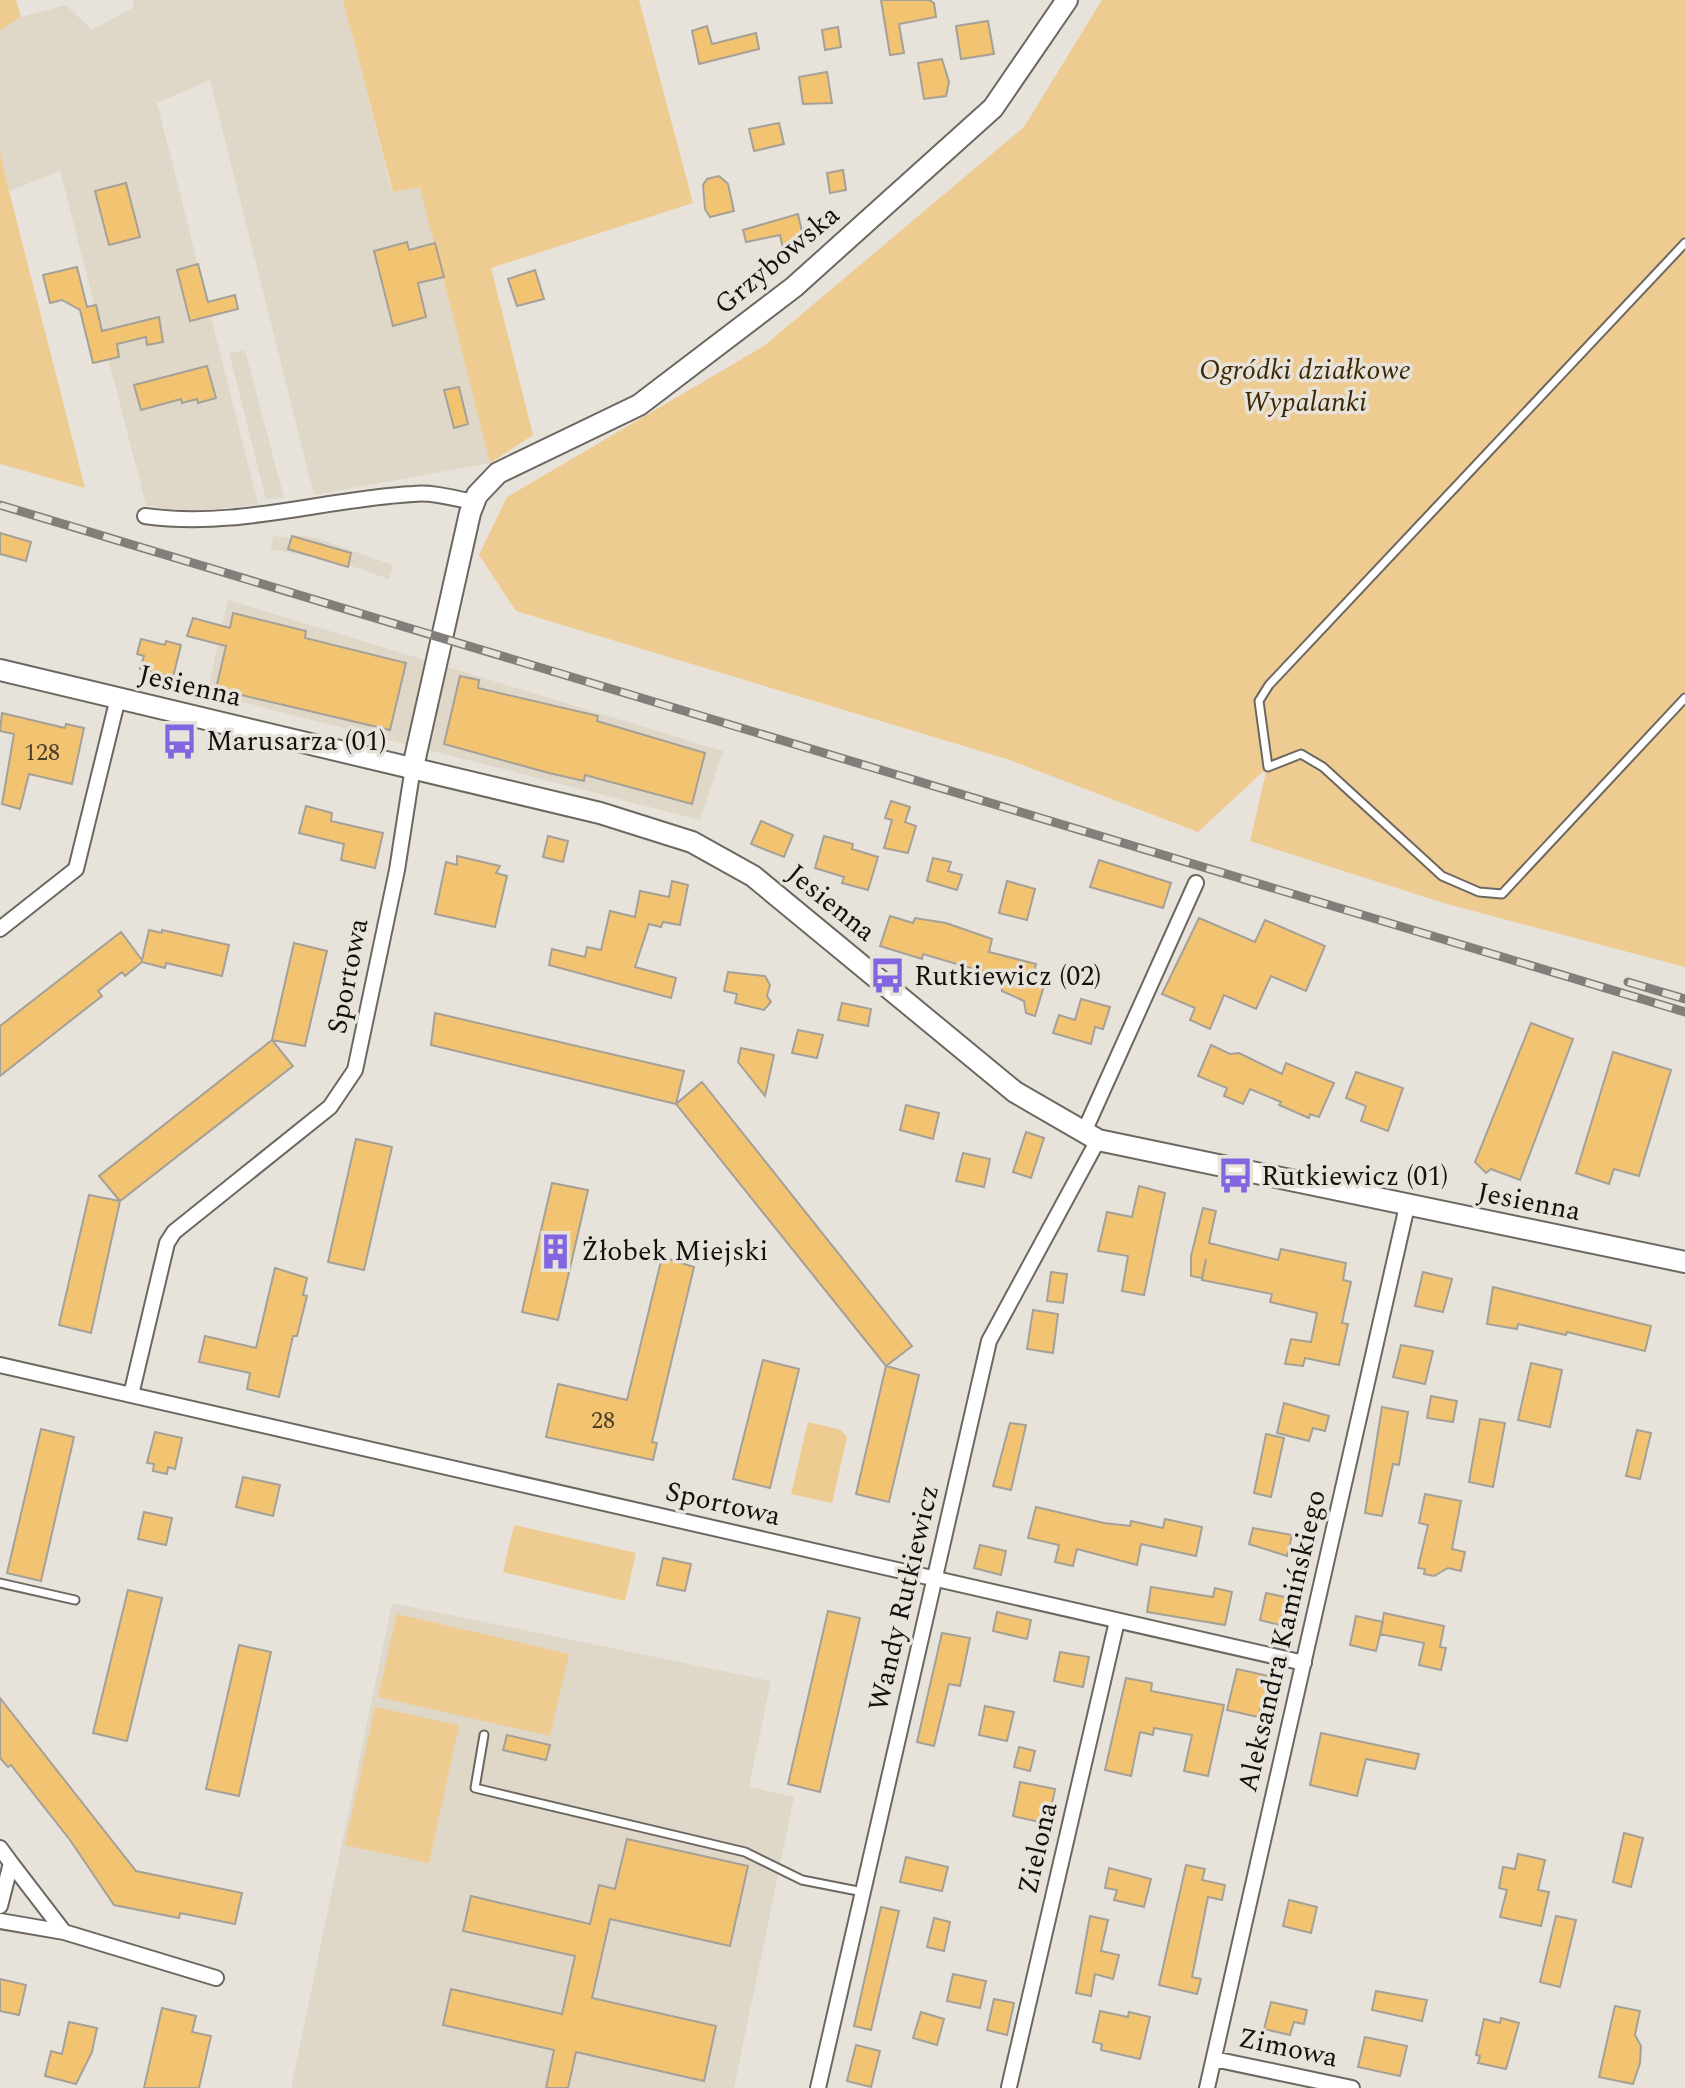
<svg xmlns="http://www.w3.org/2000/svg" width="1685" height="2088" viewBox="0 0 1685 2088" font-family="Spectral,serif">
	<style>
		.built { fill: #dfd7c8 }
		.green { fill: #eecb91 }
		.building { fill: #f2c472; stroke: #a5a098; stroke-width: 2 }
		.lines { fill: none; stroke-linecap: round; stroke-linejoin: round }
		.lane-casing { stroke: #6c6861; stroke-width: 11 }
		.street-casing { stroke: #6c6861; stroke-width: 18 }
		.secondary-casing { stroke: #6c6861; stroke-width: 24 }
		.lane { stroke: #fff; stroke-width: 7 }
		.street { stroke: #fff; stroke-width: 14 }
		.secondary { stroke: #fff; stroke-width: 20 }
		.rail-casing { stroke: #827e79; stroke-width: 9 }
		.rail { stroke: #e7e2da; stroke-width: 6; stroke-dasharray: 18; stroke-linecap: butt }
		.labels { text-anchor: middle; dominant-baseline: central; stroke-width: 7; stroke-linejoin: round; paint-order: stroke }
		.number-label { font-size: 24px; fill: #4b3e28 }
		.street-label { font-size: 28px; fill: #13110f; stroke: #e7e2da }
		.park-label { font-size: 28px; font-style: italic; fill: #3c2904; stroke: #e7e2da }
		.poi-label { font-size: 28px; fill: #13110f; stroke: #e7e2da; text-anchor: start }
	</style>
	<rect width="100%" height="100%" fill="#e7e2da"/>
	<path class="built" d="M133 0H343L392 192 420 186 490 463 314 495 210 80 157 103 258 504 185 513 146 505 60 171 9 191 0 152V30L21 17 66 5 92 30 134 7Z
		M245 350 284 498 266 499 229 353Z
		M294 535 316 538 393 565 389 579 345 564 271 549 273 536 293 538Z
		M228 600 723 751 700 820 207 693Z
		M392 1603 771 1681 749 1787 794 1797 734 2088H291Z"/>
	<path class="green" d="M0 0H16L21 17 0 30Z
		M343 0H639L693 203 491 268 533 435 490 463 420 187 393 192Z
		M1102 0H1685V967L1447 904 1250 841 1267 768 1198 832 1007 759 516 611 479 555 507 497 764 346 1024 127Z
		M0 152 9 191 85 488 0 464Z
		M808 1422 841 1430 847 1437 832 1503 791 1494Z
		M514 1525 636 1553 625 1601 503 1572Z
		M397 1614 569 1654 550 1736 378 1697Z
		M375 1707 459 1725 429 1863 345 1845Z"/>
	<path class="building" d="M881 0H929L934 3 936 17 899 24 904 53 890 55Z
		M988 21 994 54 961 59 956 26Z
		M707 26 712 44 756 33 759 49 699 64 692 31Z
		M838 27 841 47 825 50 822 30Z
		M942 59 949 82 946 96 924 99 918 63Z
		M827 72 832 103 803 104 799 77Z
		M779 123 784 144 754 151 749 129Z
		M843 170 846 190 830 193 827 173Z
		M719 176 728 184 734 211 710 217 705 209 703 185 707 179Z
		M126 183 140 237 109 245 95 191Z
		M798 214 805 245 783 249 780 235 746 242 743 230Z
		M407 242 409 250 435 243 444 277 418 283 426 317 393 326 374 251Z
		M198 264 208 302 235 295 238 309 190 321 177 270Z
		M77 267 87 307 96 305 102 331 159 317 163 342 147 345 146 337 117 344 119 357 93 363 80 310 62 300 50 303 43 275Z
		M535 270 544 299 517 306 508 279Z
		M207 366 216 398 198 403 197 399 182 403 181 399 141 410 134 385Z
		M459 387 468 424 454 428 444 390Z
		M0 533 31 542 26 561 0 554Z
		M292 536 351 553 348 567 288 549Z
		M233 613 306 631 305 638 406 663 390 730 216 689 226 646 187 636 193 618 230 628Z
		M141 639 165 645 166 641 181 645 173 677 140 669 144 656 137 654Z
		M460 676 479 680 478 688 598 716 597 721 705 753 692 804 585 775 584 781 549 773 444 744Z
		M2 713 65 728 66 724 84 728 72 784 29 774 20 809 2 804 14 734 0 731Z
		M891 801 910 807 905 822 916 826 908 853 884 848 892 820 885 818Z
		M306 806 332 813 331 821 383 833 375 868 341 860 344 844 299 833Z
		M761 821 793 835 784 857 751 844Z
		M548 836 568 841 563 862 543 857Z
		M824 836 853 844 852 849 878 857 868 890 842 883 844 877 815 868Z
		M457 856 500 866 496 873 507 876 495 927 435 914 446 862 457 865Z
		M933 858 951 862 948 871 962 875 957 890 927 881Z
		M1099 860 1171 883 1163 908 1090 887Z
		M672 881 688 885 680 925 663 922 661 927 649 924 635 967 676 978 671 998 549 965 552 949 585 957 587 947 601 950 610 911 635 917 640 891 669 897Z
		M1007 881 1035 889 1027 920 999 913Z
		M890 916 913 923 915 918 946 923 992 939 989 952 1036 964 1033 975 1046 979 1035 1016 1026 1013 1024 1001 1002 991 1001 977 923 954 922 959 880 946Z
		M1199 918 1255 942 1265 920 1325 946 1306 991 1271 976 1256 1009 1224 995 1210 1029 1190 1020 1195 1008 1162 994Z
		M149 930 162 933V930L229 945 222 976 166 963 165 968 142 962 125 976 122 972 98 991 102 996 0 1076V1026L121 932 142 960Z
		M294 943 327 951 305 1046 272 1040Z
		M728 972 765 976 770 985 767 996 771 1002 764 1010 735 1003 737 994 724 991Z
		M1081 999 1110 1007 1103 1029 1095 1027 1091 1044 1053 1033 1059 1015 1075 1020Z
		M842 1003 871 1009 868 1026 838 1020Z
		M435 1013 684 1071 676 1104 431 1045Z
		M1531 1023 1573 1039 1520 1180 1491 1169 1486 1173 1475 1162Z
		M798 1030 823 1035 817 1058 792 1053Z
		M272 1040 293 1066 120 1201 99 1176Z
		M1211 1045 1230 1054 1239 1053 1282 1074 1286 1063 1334 1083 1319 1117 1310 1114 1309 1118 1279 1105 1281 1102 1250 1089 1243 1104 1224 1096 1227 1088 1198 1076Z
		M741 1048 774 1055 765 1096 738 1062Z
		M1613 1052 1671 1070 1639 1176 1614 1169 1609 1184 1576 1173Z
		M1356 1072 1403 1088 1388 1131 1361 1121 1366 1106 1346 1098Z
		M702 1082 912 1346 886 1366 676 1104Z
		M906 1105 939 1113 933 1139 900 1130Z
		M1026 1132 1044 1138 1031 1178 1013 1172Z
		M356 1139 392 1147 364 1270 328 1262Z
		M963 1153 990 1159 984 1187 956 1181Z
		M552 1183 588 1190 558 1320 522 1312Z
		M1139 1186 1165 1193 1144 1295 1122 1291 1128 1256 1098 1251 1107 1212 1132 1217Z
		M89 1195 120 1201 91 1333 59 1325Z
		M1203 1208 1216 1211 1209 1243 1278 1260 1281 1249 1346 1263 1343 1280 1351 1282 1342 1323 1348 1324 1339 1365 1305 1358 1303 1366 1285 1364 1291 1339 1311 1342 1317 1313 1270 1302 1272 1294 1202 1280 1206 1259 1202 1278 1191 1276V1256Z
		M662 1257 694 1267 652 1442 657 1443 653 1460 546 1437 558 1384 627 1400Z
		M275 1268 307 1278 303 1295 307 1296 297 1336H293L279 1397 247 1389 250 1373 199 1362 205 1336 256 1348Z
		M1051 1272 1067 1274 1063 1303 1047 1301Z
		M1423 1272 1452 1279 1443 1312 1415 1306Z
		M1493 1287 1651 1326 1645 1351 1567 1332 1566 1335 1518 1324 1517 1329 1487 1324Z
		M1033 1310 1058 1314 1053 1353 1027 1349Z
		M1401 1345 1433 1351 1425 1384 1393 1377Z
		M763 1360 799 1369 770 1488 733 1479Z
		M1531 1363 1562 1370 1550 1427 1518 1420Z
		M886 1366 919 1375 889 1502 856 1494Z
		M1431 1396 1457 1401 1453 1422 1427 1418Z
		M1284 1403 1329 1416 1325 1431 1313 1428 1309 1441 1277 1433Z
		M1382 1407 1408 1412 1399 1465 1393 1464 1382 1516 1365 1513Z
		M1480 1419 1505 1423 1493 1487 1469 1482Z
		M1010 1423 1026 1425 1011 1490 993 1486Z
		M41 1429 74 1437 41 1581 7 1573Z
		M1637 1430 1651 1433 1640 1479 1626 1476Z
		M155 1432 182 1438 175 1469 168 1467 167 1474 153 1471 154 1464 147 1463Z
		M1266 1434 1284 1438 1271 1497 1254 1493Z
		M243 1477 280 1485 273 1516 236 1507Z
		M1425 1494 1461 1501 1452 1549 1465 1552 1461 1571 1448 1568 1434 1576 1424 1574 1425 1569 1418 1568 1428 1525 1419 1523Z
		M1036 1507 1104 1523 1130 1526 1131 1521 1163 1528 1165 1519 1202 1527 1196 1556 1141 1544 1137 1565 1077 1549 1073 1566 1055 1562 1059 1545 1028 1538Z
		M144 1512 172 1518 166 1545 138 1539Z
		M1253 1528 1292 1535 1287 1556 1249 1544Z
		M980 1545 1006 1551 1001 1575 974 1568Z
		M663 1558 691 1564 685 1591 657 1585Z
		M1151 1587 1213 1597 1215 1588 1232 1592 1225 1625 1147 1612Z
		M128 1590 162 1598 127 1741 93 1733Z
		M1266 1593 1294 1599 1287 1627 1260 1620Z
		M828 1611 860 1618 820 1792 788 1784Z
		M997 1612 1031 1620 1027 1639 993 1631Z
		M1384 1613 1444 1626 1440 1647 1446 1648 1441 1670 1419 1665 1424 1643 1380 1634Z
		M1356 1616 1383 1622 1376 1651 1350 1645Z
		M942 1633 970 1638 960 1686 949 1684 934 1746 917 1742Z
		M239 1645 271 1652 239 1796 206 1789Z
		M1060 1652 1089 1657 1083 1687 1054 1681Z
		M1237 1669 1273 1677 1266 1707 1261 1706 1258 1717 1227 1710Z
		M1126 1678 1152 1683 1151 1691 1224 1705 1208 1776 1184 1771 1192 1735 1154 1728 1153 1735 1140 1732 1131 1776 1105 1770Z
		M0 1698 136 1871 242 1893 235 1924 180 1913 179 1918 114 1905 70 1840 11 1765 8 1767 0 1758Z
		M985 1706 1014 1712 1007 1741 979 1735Z
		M1321 1733 1419 1754 1415 1769 1366 1759 1357 1796 1310 1785Z
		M507 1735 550 1745 546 1760 503 1750Z
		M1019 1747 1035 1751 1030 1771 1014 1767Z
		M1020 1782 1055 1789 1048 1824 1013 1816Z
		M1624 1833 1643 1838 1631 1887 1613 1882Z
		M627 1839 748 1866 730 1946 610 1919 592 1998 716 2026 704 2081 576 2052 568 2088H546L554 2050 443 2025 451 1989 562 2014 575 1956 463 1931 471 1896 590 1924 599 1885 615 1889Z
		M1518 1854 1545 1860 1538 1890 1549 1892 1541 1926 1500 1917 1507 1890 1499 1888 1503 1867 1515 1869Z
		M906 1857 948 1867 942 1891 900 1882Z
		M1186 1865 1205 1869 1202 1880 1225 1885 1222 1900 1208 1897 1192 1977 1201 1979 1197 1994 1159 1985Z
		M1109 1868 1151 1879 1144 1907 1114 1900 1117 1890 1105 1888Z
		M1289 1900 1317 1907 1311 1933 1283 1926Z
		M881 1907 899 1911 871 2030 854 2026Z
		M1090 1916 1108 1920 1101 1951 1119 1955 1113 1979 1095 1974 1091 1996 1076 1993Z
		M1556 1916 1576 1920 1560 1987 1540 1982Z
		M934 1918 950 1922 944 1951 927 1947Z
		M953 1974 986 1981 980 2008 947 2001Z
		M0 1979 26 1985 19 2015 0 2011Z
		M1376 1991 1427 2000 1422 2021 1372 2010Z
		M994 1999 1014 2003 1007 2035 987 2030Z
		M1271 2002 1307 2010 1304 2024 1294 2022 1290 2035 1264 2029Z
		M1615 2006 1640 2011 1635 2035 1641 2046 1640 2063 1633 2084 1599 2077Z
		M162 2008 196 2016 192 2032 211 2036 199 2088H144Z
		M1100 2011 1128 2017 1129 2012 1150 2017 1140 2059 1101 2050 1102 2044 1093 2042Z
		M921 2012 944 2019 937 2045 913 2038Z
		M1501 2018 1519 2023 1506 2069 1478 2063 1480 2056 1476 2055 1484 2019 1500 2023Z
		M69 2022 97 2028 92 2052 76 2084 45 2076 51 2051 62 2054Z
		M1365 2037 1407 2046 1400 2076 1358 2067Z
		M856 2045 880 2051 871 2087 847 2081Z"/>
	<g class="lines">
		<defs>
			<path id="lane" d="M1685 243 1269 685 1259 701 1268 767 1301 754 1323 767 1442 876 1479 892 1502 894 1685 698
				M0 1583 75 1600
				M484 1735 475 1788 745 1852 802 1880 863 1892"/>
			<path id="street" d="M145 516C236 529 323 499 413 494 433 492 453 498 473 502
				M0 929 76 869 118 698
				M1084 1132 1196 883
				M0 1365 1304 1663
				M131 1395 167 1243 174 1232 330 1107 355 1070 397 870 413 767
				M0 1848 11 1863 0 1906
				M0 1921 64 1932 11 1863
				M64 1932 216 1978
				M1214 2059 1352 2088
				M1009 2087 1117 1621
				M818 2088 989 1341 1098 1140
				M1207 2088 1407 1206"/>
			<path id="secondary" d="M0 670 600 813 692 842 753 876 1015 1092 1098 1140 1685 1262
				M413 767 470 513 477 495 498 473 639 405 794 287 993 108 1067 0"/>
		</defs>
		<use href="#lane" class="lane-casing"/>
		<use href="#street" class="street-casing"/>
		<use href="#secondary" class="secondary-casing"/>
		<use href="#lane" class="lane"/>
		<use href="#street" class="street"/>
		<use href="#secondary" class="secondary"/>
		<defs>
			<path id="rail" d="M0 505 1685 1012
				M1628 982 1685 999"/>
		</defs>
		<use href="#rail" class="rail-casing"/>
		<use href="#rail" class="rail"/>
	</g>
	<defs>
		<symbol id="bus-bare" viewBox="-9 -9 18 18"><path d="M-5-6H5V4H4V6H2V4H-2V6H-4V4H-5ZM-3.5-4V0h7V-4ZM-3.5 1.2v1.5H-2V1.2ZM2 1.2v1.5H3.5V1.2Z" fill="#8265e1" stroke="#e7e2da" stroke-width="2.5" paint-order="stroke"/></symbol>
		<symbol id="building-bare" viewBox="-9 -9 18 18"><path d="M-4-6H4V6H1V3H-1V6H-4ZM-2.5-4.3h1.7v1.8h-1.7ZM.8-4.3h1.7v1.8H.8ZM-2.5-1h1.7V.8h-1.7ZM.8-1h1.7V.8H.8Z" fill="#8265e1" stroke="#e7e2da" stroke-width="2.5" paint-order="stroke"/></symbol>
	</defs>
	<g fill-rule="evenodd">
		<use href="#bus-bare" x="154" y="716" width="51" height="51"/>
		<use href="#bus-bare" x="862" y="950" width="51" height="51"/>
		<use href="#bus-bare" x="1210" y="1150" width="51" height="51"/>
		<use href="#building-bare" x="530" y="1226" width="51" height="51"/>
	</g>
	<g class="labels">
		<g class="number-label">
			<text x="42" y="753">128</text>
			<text x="603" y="1421">28</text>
		</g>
		<g class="street-label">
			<text transform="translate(777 260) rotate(-40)">Grzybowska</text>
			<text transform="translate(190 686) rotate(13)">Jesienna</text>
			<text transform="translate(831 903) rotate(39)">Jesienna</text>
			<text transform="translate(348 976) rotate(-79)">Sportowa</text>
			<text transform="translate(1529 1202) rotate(11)">Jesienna</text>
			<text transform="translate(723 1504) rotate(13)">Sportowa</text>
			<text transform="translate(904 1598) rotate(-77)">Wandy Rutkiewicz</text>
			<text transform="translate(1282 1641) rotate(-77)">Aleksandra Kamińskiego</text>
			<text transform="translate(1038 1848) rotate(-77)">Zielona</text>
			<text transform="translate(1288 2048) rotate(12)">Zimowa</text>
		</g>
		<g class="park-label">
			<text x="1305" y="370">Ogródki działkowe<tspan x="1305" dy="32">Wypalanki</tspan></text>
		</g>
		<g class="poi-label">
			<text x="206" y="741">Marusarza (01)</text>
			<text x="914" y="976">Rutkiewicz (02)</text>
			<text x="1261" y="1176">Rutkiewicz (01)</text>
			<text x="581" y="1251">Żłobek Miejski</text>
		</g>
	</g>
</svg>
